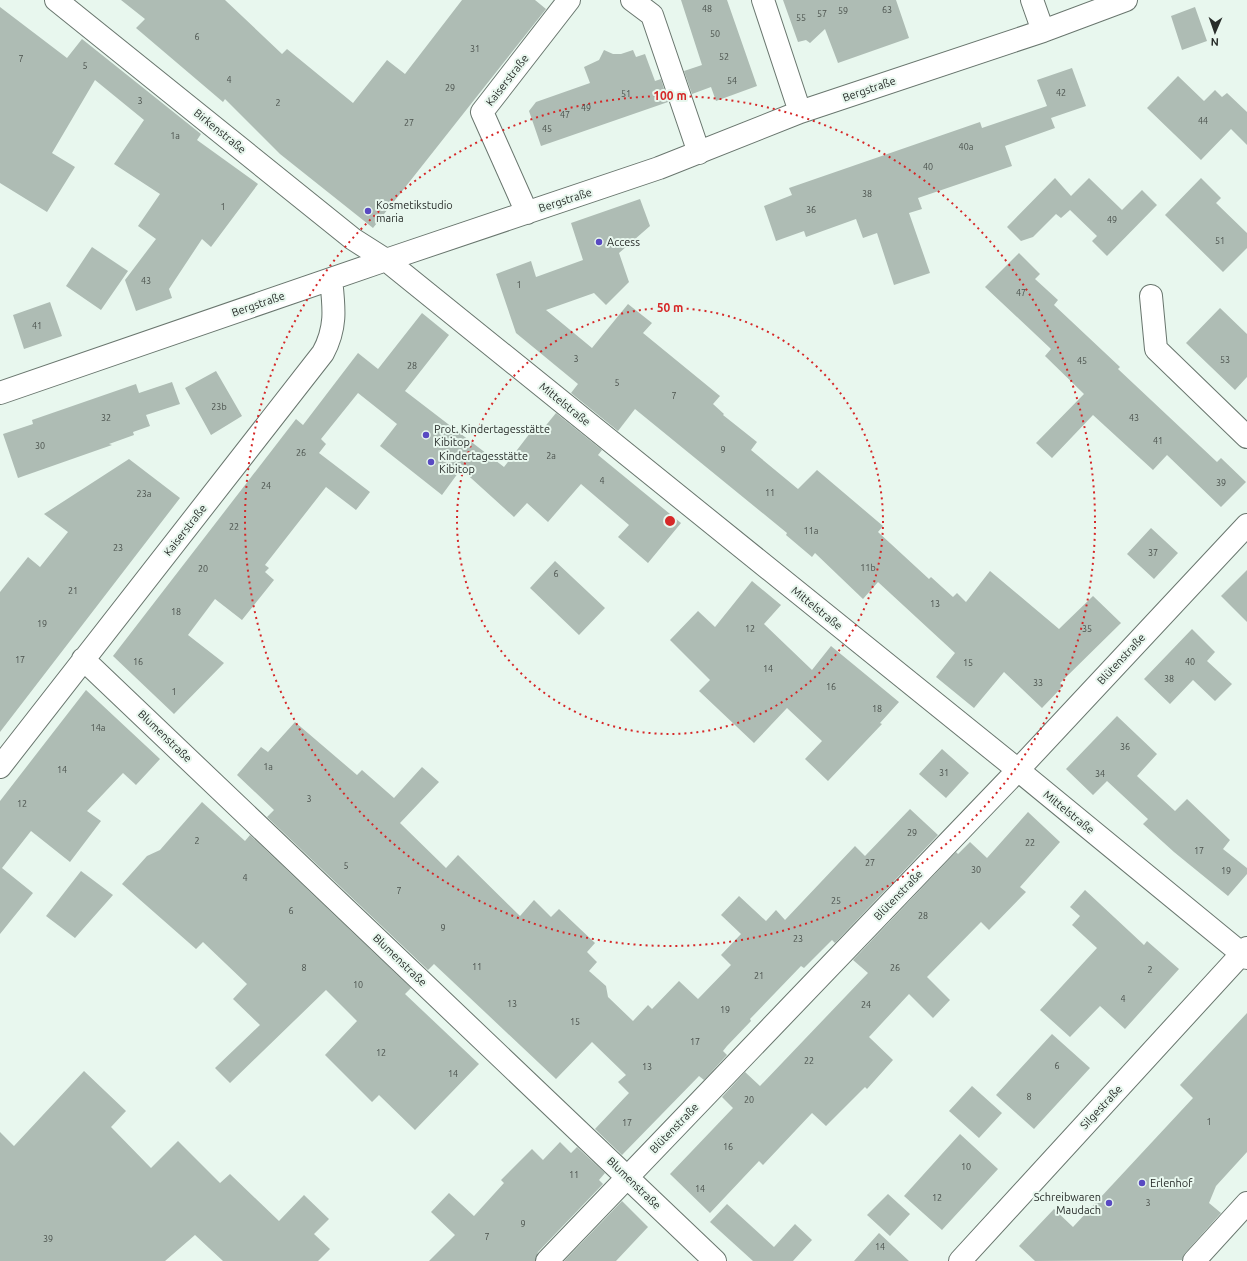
<svg xmlns="http://www.w3.org/2000/svg" width="1247" height="1261" viewBox="0 0 1247 1261" font-family="Ubuntu,sans-serif">
	<style>
		.building { fill: #aebcb4 }
		.lines { fill: none; stroke-linecap: round; stroke-linejoin: round }
		.minor-casing { stroke: #69766e; stroke-width: 24 }
		.minor { stroke: #fff; stroke-width: 22 }
		.ring { fill: none; stroke: #d62828; stroke-width: 2; stroke-dasharray: 2 4 }
		.poi-dot { fill: #594ac2; stroke: #e8f7ee; stroke-width: 1.5 }
		.labels { text-anchor: middle; dominant-baseline: central; stroke-width: 4; stroke-linejoin: round; paint-order: stroke }
		.number-label { font-size: 9px; fill: #4a514c }
		.street-label { font-size: 11px; fill: #282d2a; stroke: #e8f7ee }
		.poi-label { font-size: 11px; fill: #282d2a; stroke: #e8f7ee; text-anchor: start }
		.centre { fill: #d62828; stroke: #e8f7ee; stroke-width: 2 }
		.ring-label { font-size: 12px; text-anchor: middle; font-weight: bold; fill: #d62828; stroke: #e8f7ee; stroke-width: 4; stroke-linejoin: round; paint-order: stroke }
	</style>
	<rect width="100%" height="100%" fill="#e8f7ee"/>
	<path class="building" d="M121 0H225L282 54 287 49 353 103 387 60 405 74 462 0H535L546 9 373 228 280 154 225 99 223 102 136 28 145 19Z
		M681 0H727L757 86 716 101 711 87 692 94 684 71 702 65Z
		M783 0H896L909 38 838 63 825 29 810 43 806 40 798 42Z
		M0 7 67 58 82 39 201 134 197 140 258 184 211 247 202 239 169 289 172 298 136 311 125 280 156 239 138 226 160 194 114 164 144 120 95 80 52 153 75 167 47 212 0 183Z
		M1195 7 1207 41 1182 50 1171 16Z
		M604 50 613 54H621L633 50 636 57 645 54 655 81 661 79 668 102 541 146 529 111 536 102 590 83 584 67 599 60Z
		M1072 68 1086 106 1051 118 1055 128 1005 146 1012 166 918 198 922 209 909 213 930 273 894 285 877 233 863 238 856 219 806 237 804 231 776 241 764 206 792 195 789 188 980 122 982 128 1047 106 1037 80Z
		M1178 76 1204 101 1215 90 1222 97 1227 93 1247 112V145L1231 129 1201 160 1147 108Z
		M1055 178 1071 196 1089 178 1122 210 1142 190 1157 205 1107 256 1092 241 1097 236 1070 210 1061 218 1056 214 1033 237 1021 241 1007 227Z
		M1201 178 1221 198 1216 203 1247 233V248L1223 272 1165 215Z
		M640 199 650 226 619 253 629 282 606 305 594 293 546 310 592 348 628 304 652 323 643 333 720 396 713 404 724 414 723 415 757 442 751 450 798 489 817 470 883 526 878 532 929 579 931 577 953 597 957 593 966 602 990 571 1059 629 1093 596 1121 623 1060 683 1063 686 1042 708 1004 672 974 708 936 677 955 653 878 582 863 599 815 553 812 557 786 535 787 533 635 409 618 431 571 393 578 384 516 333 496 274 531 261 536 277 583 260 571 223Z
		M92 247 128 271 101 310 66 286Z
		M1019 253 1040 274 1035 279 1058 300 1054 305 1120 367 1118 369 1217 462 1221 458 1246 482 1221 507 1167 455 1153 470 1093 415 1052 458 1036 443 1084 394 1045 356 1051 349 985 287Z
		M50 302 62 336 24 349 13 315Z
		M1220 308 1247 334V377L1235 390 1186 343Z
		M422 313 449 335 405 391 504 467 537 424 543 429 556 413 602 450 598 455 681 523 648 563 618 537 629 525 581 484 548 522 527 503 514 517 461 469 442 495 380 446 397 424 358 393 321 439 326 444 319 453 370 492 356 510 326 487 265 565 269 568 265 572 274 580 242 620 215 599 188 635 224 663 174 714 113 656 296 419 303 425 358 353 378 369Z
		M216 371 242 416 211 435 185 388Z
		M172 382 180 404 146 415 150 426 133 432 134 435 109 444 112 445 18 478 3 434 33 424 32 420 136 384 139 393Z
		M129 459 180 498 0 732V592L28 557 40 567 68 532 44 514Z
		M1151 528 1178 553 1154 579 1127 554Z
		M555 561 605 608 579 635 530 588Z
		M1247 570V622L1221 596Z
		M752 581 781 605 764 624 812 670 831 646 899 702 880 723 882 724 828 781 805 759 822 741 787 708 754 743 699 691 710 680 670 640 698 611 715 627Z
		M1192 629 1215 652 1207 661 1232 684 1215 701 1193 680 1170 704 1144 679Z
		M86 690 160 759 136 785 123 773 87 811 101 821 70 862 31 831 2 868 33 893 0 934V801Z
		M1117 716 1157 754 1137 776 1175 811 1187 799 1230 840 1223 849 1247 868V874L1228 896 1174 852 1143 824 1148 819 1107 781 1093 795 1066 769Z
		M295 722 357 775 362 770 394 798 422 767 439 782 400 823 446 868 458 855 520 916 534 900 551 917 559 909 595 943 587 952 597 962 589 971 606 986 608 997 633 1021 648 1005 652 1009 679 981 698 999 731 965 721 955 741 934 721 915 739 896 766 921 776 910 785 920 855 846 865 856 910 809 938 835 835 943 832 940 804 968 801 966 750 1019 751 1021 727 1046 723 1051 727 1055 704 1080 699 1076 622 1155 595 1129 629 1093 618 1082 626 1075 592 1042 556 1079 434 964 428 970 267 817 274 810 237 775 261 747 268 752Z
		M942 749 969 773 946 798 919 774Z
		M202 802 245 841 250 835 411 988 405 994 479 1064 415 1130 379 1095 372 1102 325 1055 357 1021 326 990 230 1083 215 1068 260 1025 233 999 247 984 203 942 196 949 122 884 147 856 160 850Z
		M1028 812 1060 842 1020 887 1026 892 989 930 981 922 927 977 950 1000 933 1018 909 994 869 1037 893 1060 867 1089 865 1087 826 1126 812 1113 763 1165 759 1161 710 1213 670 1174 733 1108 722 1097 745 1072 760 1086 868 973 853 960 956 852 958 854 970 842 987 858Z
		M81 871 113 895 75 938 46 916Z
		M1085 890 1144 945 1147 941 1179 969 1125 1029 1100 1006 1070 1037 1040 1010 1097 948 1072 925 1080 916 1070 907Z
		M1247 1013V1152L1216 1186 1209 1203 1221 1213 1185 1253 1182 1260 1035 1261 1019 1246 1054 1209 1073 1227 1193 1098 1180 1085Z
		M1052 1034 1090 1068 1034 1129 996 1095Z
		M84 1071 126 1111 111 1127 151 1168 178 1141 220 1183 230 1174 279 1221 304 1195 329 1219 314 1234 330 1249 318 1261H223L195 1235 165 1261H0V1132L14 1146Z
		M972 1086 1002 1113 979 1138 949 1111Z
		M960 1134 998 1169 942 1230 904 1196Z
		M560 1142 571 1153 577 1147 605 1173 599 1180 603 1184 538 1252 535 1261H429L455 1235 431 1212 449 1193 474 1216 504 1183 501 1180 532 1149 543 1160Z
		M888 1194 910 1214 890 1236 867 1215Z
		M622 1201 648 1227 616 1261H564Z
		M727 1204 774 1247 795 1224 812 1240 793 1261H753L710 1222Z
		M879 1233 909 1261H854Z"/>
	<g class="lines">
		<defs>
			<path id="minor" d="M56 0 353 239 386 260 1018 770 1247 958
				M632 0 652 15 699 153
				M763 0 800 112
				M1032 0 1043 31
				M527 213 482 112 569 0
				M1151 296 1156 349 1247 437
				M0 393 386 260 659 168 800 112 1043 31 1126 0
				M83 659 715 1261
				M0 767 323 353C337 327 334 307 331 279
				M547 1261 1018 770 1247 525
				M960 1261 1247 948
				M1194 1261 1247 1203"/>
		</defs>
		<use href="#minor" class="minor-casing"/>
		<use href="#minor" class="minor"/>
	</g>
	<g class="ring">
		<circle cx="670" cy="521" r="213"/>
		<circle cx="670" cy="521" r="425"/>
	</g>
	<g class="poi-dot">
		<circle cx="368" cy="211" r="4"/>
		<circle cx="599" cy="242" r="4"/>
		<circle cx="426" cy="435" r="4"/>
		<circle cx="431" cy="462" r="4"/>
		<circle cx="1142" cy="1183" r="4"/>
		<circle cx="1109" cy="1203" r="4"/>
	</g>
	<g class="labels">
		<g class="number-label">
			<text x="707" y="9">48</text>
			<text x="887" y="10">63</text>
			<text x="843" y="11">59</text>
			<text x="822" y="14">57</text>
			<text x="801" y="18">55</text>
			<text x="715" y="34">50</text>
			<text x="197" y="37">6</text>
			<text x="475" y="49">31</text>
			<text x="724" y="57">52</text>
			<text x="21" y="59">7</text>
			<text x="85" y="66">5</text>
			<text x="229" y="80">4</text>
			<text x="732" y="81">54</text>
			<text x="450" y="88">29</text>
			<text x="1061" y="93">42</text>
			<text x="626" y="94">51</text>
			<text x="140" y="101">3</text>
			<text x="278" y="103">2</text>
			<text x="586" y="108">49</text>
			<text x="565" y="115">47</text>
			<text x="1203" y="121">44</text>
			<text x="409" y="123">27</text>
			<text x="547" y="129">45</text>
			<text x="175" y="136">1a</text>
			<text x="966" y="147">40a</text>
			<text x="928" y="167">40</text>
			<text x="867" y="194">38</text>
			<text x="223" y="207">1</text>
			<text x="811" y="210">36</text>
			<text x="1112" y="220">49</text>
			<text x="1220" y="241">51</text>
			<text x="146" y="281">43</text>
			<text x="519" y="285">1</text>
			<text x="1021" y="293">47</text>
			<text x="37" y="326">41</text>
			<text x="576" y="359">3</text>
			<text x="1225" y="360">53</text>
			<text x="1082" y="361">45</text>
			<text x="412" y="366">28</text>
			<text x="617" y="383">5</text>
			<text x="674" y="396">7</text>
			<text x="219" y="407">23b</text>
			<text x="106" y="418">32</text>
			<text x="1134" y="418">43</text>
			<text x="1158" y="441">41</text>
			<text x="40" y="446">30</text>
			<text x="723" y="450">9</text>
			<text x="301" y="453">26</text>
			<text x="551" y="456">2a</text>
			<text x="602" y="481">4</text>
			<text x="1221" y="483">39</text>
			<text x="266" y="486">24</text>
			<text x="770" y="493">11</text>
			<text x="144" y="494">23a</text>
			<text x="234" y="527">22</text>
			<text x="811" y="531">11a</text>
			<text x="118" y="548">23</text>
			<text x="1153" y="553">37</text>
			<text x="868" y="568">11b</text>
			<text x="203" y="569">20</text>
			<text x="556" y="574">6</text>
			<text x="73" y="591">21</text>
			<text x="935" y="604">13</text>
			<text x="176" y="612">18</text>
			<text x="42" y="624">19</text>
			<text x="750" y="629">12</text>
			<text x="1087" y="629">35</text>
			<text x="20" y="660">17</text>
			<text x="138" y="662">16</text>
			<text x="1190" y="662">40</text>
			<text x="968" y="663">15</text>
			<text x="768" y="669">14</text>
			<text x="1169" y="679">38</text>
			<text x="1038" y="683">33</text>
			<text x="831" y="687">16</text>
			<text x="174" y="692">1</text>
			<text x="877" y="709">18</text>
			<text x="98" y="728">14a</text>
			<text x="1125" y="747">36</text>
			<text x="268" y="767">1a</text>
			<text x="62" y="770">14</text>
			<text x="944" y="773">31</text>
			<text x="1100" y="774">34</text>
			<text x="309" y="799">3</text>
			<text x="22" y="804">12</text>
			<text x="912" y="833">29</text>
			<text x="197" y="841">2</text>
			<text x="1030" y="843">22</text>
			<text x="1199" y="851">17</text>
			<text x="870" y="863">27</text>
			<text x="346" y="866">5</text>
			<text x="976" y="870">30</text>
			<text x="1226" y="871">19</text>
			<text x="245" y="878">4</text>
			<text x="399" y="891">7</text>
			<text x="836" y="901">25</text>
			<text x="291" y="911">6</text>
			<text x="923" y="916">28</text>
			<text x="443" y="928">9</text>
			<text x="798" y="939">23</text>
			<text x="477" y="967">11</text>
			<text x="304" y="968">8</text>
			<text x="895" y="968">26</text>
			<text x="1150" y="970">2</text>
			<text x="759" y="976">21</text>
			<text x="358" y="985">10</text>
			<text x="1123" y="999">4</text>
			<text x="512" y="1004">13</text>
			<text x="866" y="1005">24</text>
			<text x="725" y="1010">19</text>
			<text x="575" y="1022">15</text>
			<text x="695" y="1042">17</text>
			<text x="381" y="1053">12</text>
			<text x="809" y="1061">22</text>
			<text x="1057" y="1066">6</text>
			<text x="647" y="1067">13</text>
			<text x="453" y="1074">14</text>
			<text x="1029" y="1097">8</text>
			<text x="749" y="1100">20</text>
			<text x="1209" y="1122">1</text>
			<text x="627" y="1123">17</text>
			<text x="728" y="1147">16</text>
			<text x="966" y="1167">10</text>
			<text x="574" y="1175">11</text>
			<text x="700" y="1189">14</text>
			<text x="937" y="1198">12</text>
			<text x="1148" y="1203">3</text>
			<text x="523" y="1224">9</text>
			<text x="487" y="1237">7</text>
			<text x="48" y="1239">39</text>
			<text x="880" y="1247">14</text>
		</g>
		<g class="street-label">
			<text transform="translate(507 80) rotate(-52)">Kaiserstraße</text>
			<text transform="translate(869 89) rotate(-19)">Bergstraße</text>
			<text transform="translate(220 131) rotate(39)">Birkenstraße</text>
			<text transform="translate(565 200) rotate(-18)">Bergstraße</text>
			<text transform="translate(258 304) rotate(-19)">Bergstraße</text>
			<text transform="translate(565 404) rotate(39)">Mittelstraße</text>
			<text transform="translate(185 530) rotate(-52)">Kaiserstraße</text>
			<text transform="translate(817 608) rotate(39)">Mittelstraße</text>
			<text transform="translate(1121 659) rotate(-47)">Blütenstraße</text>
			<text transform="translate(165 736) rotate(44)">Blumenstraße</text>
			<text transform="translate(1069 812) rotate(39)">Mittelstraße</text>
			<text transform="translate(898 895) rotate(-46)">Blütenstraße</text>
			<text transform="translate(400 960) rotate(44)">Blumenstraße</text>
			<text transform="translate(1101 1107) rotate(-47)">Silgestraße</text>
			<text transform="translate(674 1128) rotate(-46)">Blütenstraße</text>
			<text transform="translate(634 1183) rotate(44)">Blumenstraße</text>
		</g>
		<g class="poi-label">
			<text x="376" y="205">Kosmetikstudio<tspan x="376" dy="13">maria</tspan></text>
			<text x="607" y="242">Access</text>
			<text x="434" y="429">Prot. Kindertagesstätte<tspan x="434" dy="13">Kibitop</tspan></text>
			<text x="439" y="456">Kindertagesstätte<tspan x="439" dy="13">Kibitop</tspan></text>
			<text x="1150" y="1183">Erlenhof</text>
			<text x="1101" y="1197" text-anchor="end">Schreibwaren<tspan x="1101" dy="13">Maudach</tspan></text>
		</g>
	</g>
	<circle cx="670" cy="521" r="6" class="centre"/>
	<g class="ring-label">
		<text x="670" y="100">100 m</text>
		<text x="670" y="312">50 m</text>
	</g>
	<g transform="translate(1215 32) rotate(182)" stroke="#e8f7ee" stroke-width="3" paint-order="stroke">
	<path d="M0-3L7 15L0 10L-7 15Z" fill="#282d2a"/>
	<text y="-6" font-size="11" font-weight="bold" text-anchor="middle" fill="#282d2a">N</text>
	</g>
</svg>
